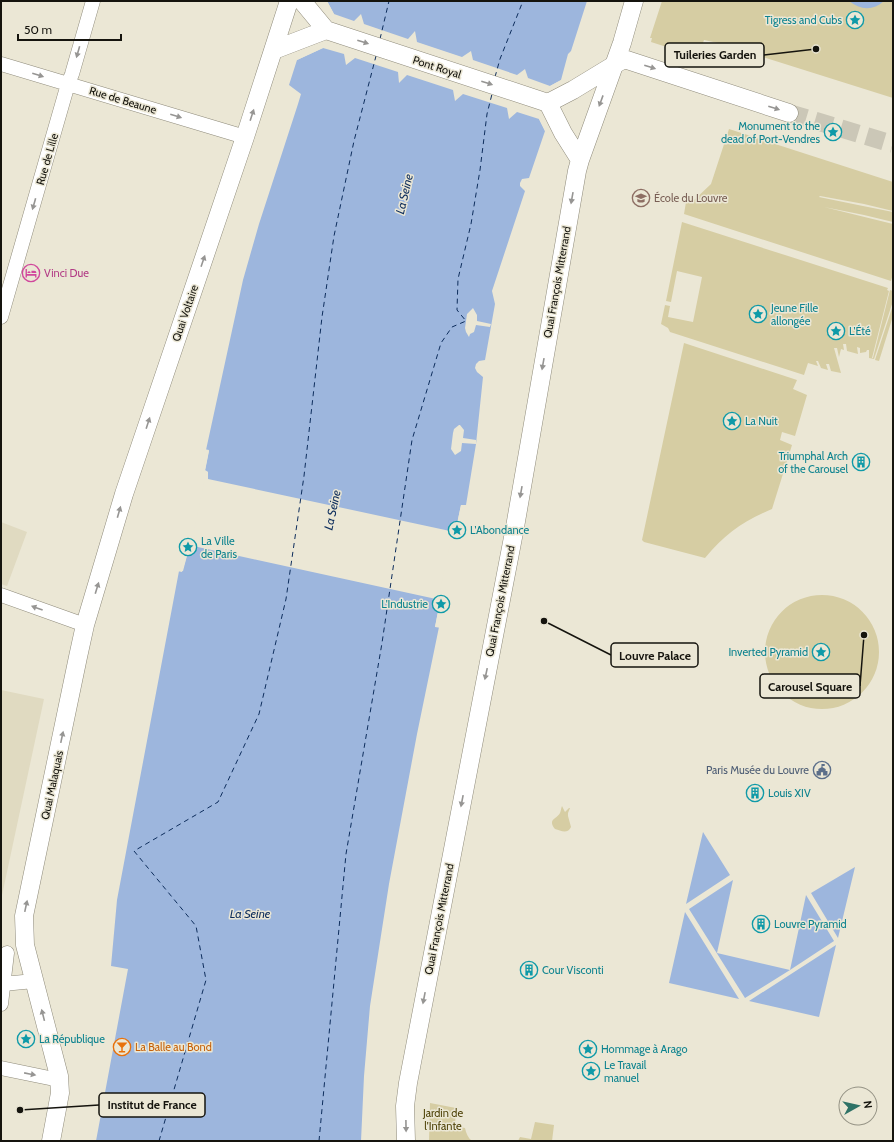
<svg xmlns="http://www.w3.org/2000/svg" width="894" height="1142" viewBox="0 0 894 1142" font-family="Cabin,sans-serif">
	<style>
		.built { fill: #e0dac1 }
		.green { fill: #d6cda3 }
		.water { fill: #9db6dd }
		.pier { fill: #ebe7d5 }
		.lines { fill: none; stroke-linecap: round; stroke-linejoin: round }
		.ferry { stroke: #0d2d5c; stroke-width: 1; stroke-dasharray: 5 4; stroke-linecap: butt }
		.major-tunnel { stroke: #cbc7b7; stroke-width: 18; stroke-dasharray: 18 9; stroke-linecap: butt }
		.minor-casing { stroke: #8f8b7b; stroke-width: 15 }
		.major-casing { stroke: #8f8b7b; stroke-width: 19 }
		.minor { stroke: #fff; stroke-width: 14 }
		.major { stroke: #fff; stroke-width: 18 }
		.oneway { fill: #969593 }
		.labels { text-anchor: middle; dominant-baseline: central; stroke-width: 3; stroke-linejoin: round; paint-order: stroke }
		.culture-label { font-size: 11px; fill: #0d838f; stroke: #ebe7d5; text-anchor: start }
		.street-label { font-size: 11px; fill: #15140e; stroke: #ebe7d5 }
		.education-label { font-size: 11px; fill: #785e54; stroke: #ebe7d5; text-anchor: start }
		.hotel-label { font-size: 11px; fill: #b23c85; stroke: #ebe7d5; text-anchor: start }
		.service-label { font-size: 11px; fill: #4e5e75; stroke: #ebe7d5; text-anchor: end }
		.food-label { font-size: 11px; fill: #c56008; stroke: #ebe7d5; text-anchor: start }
		.park-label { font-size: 11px; fill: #4e4207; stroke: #ebe7d5 }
		.water-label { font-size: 12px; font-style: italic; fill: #0d2d5c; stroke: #ebe7d5 }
		.leader { fill: none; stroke: #15140e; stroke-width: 1.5 }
		.callout-dot { fill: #15140e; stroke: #ebe7d5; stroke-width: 1.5 }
		.callout { fill: #ebe7d5; stroke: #15140e; stroke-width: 1.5 }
		.callout-label { font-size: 12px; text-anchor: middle; font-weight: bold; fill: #15140e }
	</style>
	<rect width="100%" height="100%" fill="#ebe7d5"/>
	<path class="built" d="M1 522 27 532 7 586 1 584Z
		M1 690 44 699 1 900Z"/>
	<path class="green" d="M662 1H893V98L718 43 704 40 698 57 651 42 652 38H650Z
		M729 129 893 182V211L864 204 820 196 819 197 858 205 893 212V222L864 215 824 207 893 224V274L891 281 684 214 686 202 691 203 711 184Z
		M682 222 888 288 887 290 889 291 872 358H873L890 290 893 291V301L874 359 869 358V350H867L866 352 860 353V348L857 347 858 354 847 351 846 344H843L844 350 841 349 839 357 837 348H834L841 373 831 371 829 364H826L828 370 821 368 818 361H816L818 366 808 363 804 375 670 332 668 328 661 324 665 305 670 306 668 317 693 322 702 277 677 271 671 302 666 301Z
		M893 305V316L879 361 875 360Z
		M684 343 797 380 793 389 807 395 795 436 782 432 780 440 792 445 772 509C743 521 725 534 705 558L644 542 642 540Z
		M765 652a57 57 0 1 1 114 0a57 57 0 1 1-114 0Z
		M562 806 565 812 569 808H570L568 813V816L571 827C568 834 561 831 555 829 547 819 557 819 560 813 561 811 561 808 562 806Z
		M430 1103 456 1108 455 1126 465 1128C466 1133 468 1138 472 1141H429Z
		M535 1122 554 1125 552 1141H518L520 1137 531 1139Z"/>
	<path class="water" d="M327 1H587L571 51 568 54 561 80 550 86 539 119 545 131 529 178 522 179 520 183V186L525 191 492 291 495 304 485 360 479 361 476 364 475 368 477 372 483 377 476 444 466 505H461L457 524H453L436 599 439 606 435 627H439L417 734 389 884 370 1006 364 1076 361 1141H96L128 969 111 966 117 900 179 571H183L188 552H191L208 472 205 471 209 451 206 450 243 280 259 224 298 104 301 94 289 85 297 60 323 48 334 14Z
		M849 1H884C873 11 860 10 849 1Z
		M703 832 730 875 686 904Z
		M855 867 838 938 811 893Z
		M733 880 717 953 790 970 806 895 834 941 790 970 745 998 689 909Z
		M685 912 739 999 669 983Z
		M836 945 819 1017 749 1001Z"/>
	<path class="pier" d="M325 1H327L334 14 354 21 361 14 364 24 408 39 415 31 417 42 462 57 471 51 473 60 517 75 525 69 528 78 550 86 563 79 562 82 551 87 541 119 547 130 546 133 539 119 517 112 509 119 507 108 463 94 455 101 453 90 407 75 399 83 398 72 355 58 346 65 344 54 323 48 297 60 298 57 322 46 332 14Z
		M473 308 477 315V321L491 324 490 327 476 325 474 332 470 334 469 337 466 332 465 328 467 314Z
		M459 425H460L464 430 463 438 476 440V444L462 443 461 451 455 455 451 449 453 433 454 429Z
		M204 449 209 450 205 470 208 472V479L450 531 453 524H457L461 505 467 506 463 507 459 525 455 526 453 531 438 599V604L441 606 437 625 440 626 441 628 435 627 439 607 436 606V599L230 554 193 546 191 552H188L182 572 177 571 178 569H181L186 551 190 550 191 545 206 473 203 471 207 452 204 451Z"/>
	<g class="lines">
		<path class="ferry" d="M380 39 389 1
			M495 77 500 59 523 1
			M159 1141 206 980 196 926 134 851 218 802 259 714 286 599 304 476 322 317 334 236 354 141 376 56
			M319 1141 346 854 382 643 412 440 441 343 452 327 466 321 457 310 458 279 471 224 480 170 487 114 492 94"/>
		<path class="major-tunnel" d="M789 113 893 144"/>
		<defs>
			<path id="minor" d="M1 64 245 137
				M1 317 68 84 72 74 93 1
				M1 595 85 625
				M3 984 34 981
				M1 1004 7 953
				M1 1068 59 1080"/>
			<path id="major" d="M302 1 326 30 548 103 563 133 580 160
				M274 50 326 30
				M548 103 573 90 624 59 789 113
				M51 1141 60 1093 59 1076 25 945 24 916 78 657 85 625 124 494 245 137 289 1
				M406 1141 405 1106 408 1083 515 527 577 171 580 160 622 43 634 1"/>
		</defs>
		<use href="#minor" class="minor-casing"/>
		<use href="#major" class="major-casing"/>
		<use href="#minor" class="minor"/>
		<use href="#major" class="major"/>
	</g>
	<defs><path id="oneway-solid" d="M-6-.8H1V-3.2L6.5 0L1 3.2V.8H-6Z"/></defs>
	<g class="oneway">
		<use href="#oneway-solid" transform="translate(363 42) rotate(18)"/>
		<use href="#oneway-solid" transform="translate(78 52) rotate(106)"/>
		<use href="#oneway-solid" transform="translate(650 67) rotate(17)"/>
		<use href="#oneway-solid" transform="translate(38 75) rotate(17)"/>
		<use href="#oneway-solid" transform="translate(487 83) rotate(18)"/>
		<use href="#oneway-solid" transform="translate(601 101) rotate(110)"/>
		<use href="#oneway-solid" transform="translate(774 108) rotate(18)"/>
		<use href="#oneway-solid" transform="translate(252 115) rotate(-72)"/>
		<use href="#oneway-solid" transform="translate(176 116) rotate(17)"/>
		<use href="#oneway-solid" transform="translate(572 198) rotate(100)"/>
		<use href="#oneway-solid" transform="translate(34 204) rotate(106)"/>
		<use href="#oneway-solid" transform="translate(203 261) rotate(-71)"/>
		<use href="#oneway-solid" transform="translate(543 364) rotate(100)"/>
		<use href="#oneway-solid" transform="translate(148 423) rotate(-72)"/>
		<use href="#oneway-solid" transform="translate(521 492) rotate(100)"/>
		<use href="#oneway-solid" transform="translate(119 512) rotate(-74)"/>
		<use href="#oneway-solid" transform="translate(97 588) rotate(-73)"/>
		<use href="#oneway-solid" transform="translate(37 608) rotate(-160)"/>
		<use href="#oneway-solid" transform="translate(486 674) rotate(102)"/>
		<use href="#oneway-solid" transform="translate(62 737) rotate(-78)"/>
		<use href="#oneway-solid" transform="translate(462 801) rotate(101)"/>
		<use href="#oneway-solid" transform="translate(26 906) rotate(-78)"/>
		<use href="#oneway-solid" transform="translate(424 998) rotate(101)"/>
		<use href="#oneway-solid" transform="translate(43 1015) rotate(-104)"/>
		<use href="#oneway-solid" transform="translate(30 1074) rotate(11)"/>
		<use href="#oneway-solid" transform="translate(406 1126) rotate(89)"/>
	</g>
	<defs>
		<symbol id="sight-ring" viewBox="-11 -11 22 22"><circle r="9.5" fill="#ebe7d5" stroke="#0f9aa8" stroke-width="1.5"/><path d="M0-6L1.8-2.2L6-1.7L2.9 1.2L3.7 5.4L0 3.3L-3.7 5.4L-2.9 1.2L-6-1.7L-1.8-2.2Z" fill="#0f9aa8"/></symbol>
		<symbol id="university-ring" viewBox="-11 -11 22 22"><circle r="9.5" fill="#ebe7d5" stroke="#8d6e63" stroke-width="1.5"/><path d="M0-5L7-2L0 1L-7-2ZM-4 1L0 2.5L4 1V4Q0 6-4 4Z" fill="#8d6e63"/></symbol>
		<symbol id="hotel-ring" viewBox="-11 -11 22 22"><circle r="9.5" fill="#ebe7d5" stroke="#d1479c" stroke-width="1.5"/><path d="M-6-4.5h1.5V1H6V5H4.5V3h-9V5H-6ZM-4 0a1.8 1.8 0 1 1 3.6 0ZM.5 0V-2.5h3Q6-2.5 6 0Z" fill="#d1479c"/></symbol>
		<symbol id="building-ring" viewBox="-11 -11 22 22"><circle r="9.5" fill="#ebe7d5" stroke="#0f9aa8" stroke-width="1.5"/><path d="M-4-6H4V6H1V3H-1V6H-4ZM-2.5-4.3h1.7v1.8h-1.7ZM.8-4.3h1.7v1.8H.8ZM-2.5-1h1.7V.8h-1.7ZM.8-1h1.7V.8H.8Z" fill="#0f9aa8"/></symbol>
		<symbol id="civic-ring" viewBox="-11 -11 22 22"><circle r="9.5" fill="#ebe7d5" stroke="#5c6f8a" stroke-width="1.5"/><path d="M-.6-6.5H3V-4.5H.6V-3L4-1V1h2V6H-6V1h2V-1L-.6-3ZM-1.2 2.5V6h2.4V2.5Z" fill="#5c6f8a"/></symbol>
		<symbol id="bar-ring" viewBox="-11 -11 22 22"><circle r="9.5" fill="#ebe7d5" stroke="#e8710a" stroke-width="1.5"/><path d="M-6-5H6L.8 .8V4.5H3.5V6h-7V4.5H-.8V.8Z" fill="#e8710a"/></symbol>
	</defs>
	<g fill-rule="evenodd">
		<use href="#sight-ring" x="845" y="10" width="20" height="20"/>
		<use href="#sight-ring" x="823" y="122" width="20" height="20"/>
		<use href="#university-ring" x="631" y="188" width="20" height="20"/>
		<use href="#hotel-ring" x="21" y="263" width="20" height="20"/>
		<use href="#sight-ring" x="748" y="304" width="20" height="20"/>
		<use href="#sight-ring" x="826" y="321" width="20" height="20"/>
		<use href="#sight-ring" x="722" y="411" width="20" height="20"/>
		<use href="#building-ring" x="851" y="452" width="20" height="20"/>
		<use href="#sight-ring" x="447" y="520" width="20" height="20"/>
		<use href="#sight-ring" x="178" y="537" width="20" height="20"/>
		<use href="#sight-ring" x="431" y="594" width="20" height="20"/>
		<use href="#sight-ring" x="811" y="642" width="20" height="20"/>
		<use href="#civic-ring" x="812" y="760" width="20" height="20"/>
		<use href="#building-ring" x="745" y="783" width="20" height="20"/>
		<use href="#building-ring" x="751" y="914" width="20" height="20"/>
		<use href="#building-ring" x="519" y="960" width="20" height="20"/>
		<use href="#sight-ring" x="16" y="1029" width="20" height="20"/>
		<use href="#bar-ring" x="112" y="1037" width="20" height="20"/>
		<use href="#sight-ring" x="578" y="1039" width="20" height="20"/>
		<use href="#sight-ring" x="581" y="1061" width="20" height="20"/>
	</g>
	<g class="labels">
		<g class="culture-label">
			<text x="842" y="20" text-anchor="end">Tigress and Cubs</text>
			<text x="820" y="126" text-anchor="end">Monument to the<tspan x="820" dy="13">dead of Port-Vendres</tspan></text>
			<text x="771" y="308">Jeune Fille<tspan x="771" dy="13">allongée</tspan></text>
			<text x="849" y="331">L'Été</text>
			<text x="745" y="421">La Nuit</text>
			<text x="848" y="456" text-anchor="end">Triumphal Arch<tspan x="848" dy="13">of the Carousel</tspan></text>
			<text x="470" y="530">L'Abondance</text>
			<text x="201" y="541">La Ville<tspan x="201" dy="13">de Paris</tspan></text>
			<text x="428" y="604" text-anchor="end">L'Industrie</text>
			<text x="808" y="652" text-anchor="end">Inverted Pyramid</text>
			<text x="768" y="793">Louis XIV</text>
			<text x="774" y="924">Louvre Pyramid</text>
			<text x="542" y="970">Cour Visconti</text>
			<text x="39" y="1039">La République</text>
			<text x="601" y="1049">Hommage à Arago</text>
			<text x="604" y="1065">Le Travail<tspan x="604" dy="13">manuel</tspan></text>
		</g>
		<g class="street-label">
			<text transform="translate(437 67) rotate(18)">Pont Royal</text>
			<text transform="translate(123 100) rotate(17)">Rue de Beaune</text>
			<text transform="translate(47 159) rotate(-74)">Rue de Lille</text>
			<text transform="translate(557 282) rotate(-80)">Quai François Mitterrand</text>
			<text transform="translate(185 313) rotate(-71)">Quai Voltaire</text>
			<text transform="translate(500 601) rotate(-79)">Quai François Mitterrand</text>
			<text transform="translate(52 785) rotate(-78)">Quai Malaquais</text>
			<text transform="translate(439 919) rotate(-79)">Quai François Mitterrand</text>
		</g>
		<g class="education-label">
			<text x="654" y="198">École du Louvre</text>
		</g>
		<g class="hotel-label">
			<text x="44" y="273">Vinci Due</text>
		</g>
		<g class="service-label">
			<text x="809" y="770">Paris Musée du Louvre</text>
		</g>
		<g class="food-label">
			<text x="135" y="1047">La Balle au Bond</text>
		</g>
		<g class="park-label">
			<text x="443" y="1113">Jardin de<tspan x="443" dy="13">l'Infante</tspan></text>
		</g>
		<g class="water-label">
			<text transform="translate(404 194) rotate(-77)">La Seine</text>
			<text transform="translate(332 510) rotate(-78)">La Seine</text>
			<text x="250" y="913">La Seine</text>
		</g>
	</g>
	<path class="leader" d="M816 49L764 55M544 621L611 655M864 635L860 686M20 1110L99 1105"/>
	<g class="callout-dot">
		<circle cx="816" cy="49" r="4"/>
		<circle cx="544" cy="621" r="4"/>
		<circle cx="864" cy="635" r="4"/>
		<circle cx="20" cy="1110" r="4"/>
	</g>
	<g class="callout">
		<rect x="665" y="43" width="99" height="24" rx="4"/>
		<rect x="611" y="643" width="87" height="24" rx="4"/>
		<rect x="760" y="674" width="100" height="24" rx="4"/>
		<rect x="99" y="1093" width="106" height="24" rx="4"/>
	</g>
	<g class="callout-label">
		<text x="715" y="59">Tuileries Garden</text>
		<text x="655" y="660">Louvre Palace</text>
		<text x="810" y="691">Carousel Square</text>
		<text x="152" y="1109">Institut de France</text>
	</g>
	<rect width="894" height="1142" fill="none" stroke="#15140e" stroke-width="4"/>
	<g transform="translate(858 1106) rotate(82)"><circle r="19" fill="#ebe7d5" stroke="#959385"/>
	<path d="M0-3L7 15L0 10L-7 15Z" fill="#2e7266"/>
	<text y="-6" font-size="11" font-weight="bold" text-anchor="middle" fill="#15140e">N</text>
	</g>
	<path d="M18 34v6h103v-6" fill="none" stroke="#15140e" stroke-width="2"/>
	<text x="24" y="34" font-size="12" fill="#15140e" stroke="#ebe7d5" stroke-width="3" paint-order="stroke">50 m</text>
</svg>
